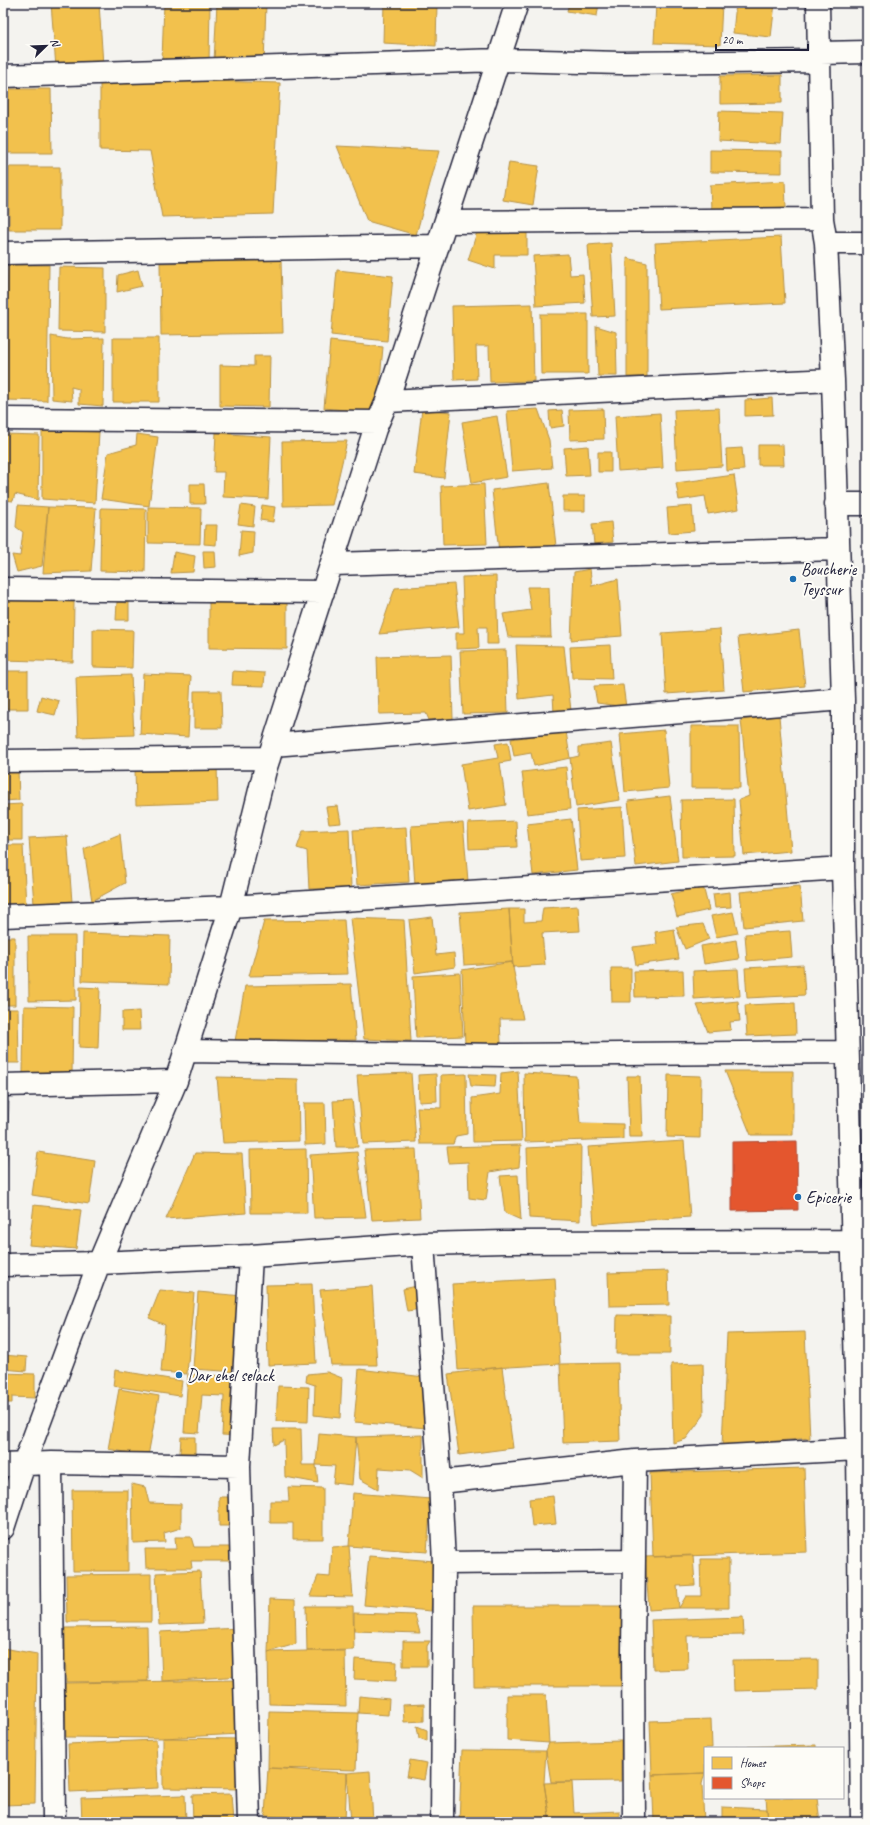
<svg xmlns="http://www.w3.org/2000/svg" width="870" height="1825" viewBox="0 0 870 1825" font-family="Caveat,sans-serif">
	<style>
		.green { fill: #d5d4d5; stroke: #7c7b88 }
		.homes { fill: #f2c14e; stroke: #b49148 }
		.shops { fill: #e4572e; stroke: #aa4732 }
		.lines { fill: none; stroke-linecap: round; stroke-linejoin: round }
		.minor-casing { stroke: #22223b; stroke-width: 25 }
		.minor { stroke: #fdfcf7; stroke-width: 22 }
		.poi-dot { fill: #1f6fb2; stroke: #fdfcf7; stroke-width: 1.5 }
		.labels { text-anchor: middle; dominant-baseline: central; stroke-width: 4; stroke-linejoin: round; paint-order: stroke }
		.poi-label { font-size: 17px; fill: #22223b; stroke: #fdfcf7; text-anchor: start }
	</style>
	<rect width="100%" height="100%" fill="#f4f3ef"/>
	<filter id="ink" filterUnits="userSpaceOnUse"><feTurbulence type="fractalNoise" baseFrequency=".025" numOctaves="2"/><feDisplacementMap in="SourceGraphic" scale="8" xChannelSelector="R" yChannelSelector="G"/><feConvolveMatrix kernelMatrix="1 2 1 2 8 2 1 2 1" color-interpolation-filters="sRGB"/></filter>
	<g filter="url(#ink)">
		<path class="green" d="M3 1102H9L4 1234H3Z"/>
		<path class="homes" d="M51 3H99L103 65 56 68Z
			M164 3H210L209 62 162 61Z
			M217 3H266L264 65 214 62Z
			M384 3H437L436 46 383 43Z
			M569 3H599L597 16 567 11Z
			M656 3H722L720 45 654 43Z
			M736 3H775L771 37 733 33Z
			M782 75V103L720 104V76Z
			M100 78 280 83 273 214 162 217 150 151 100 150Z
			M7 89H51L52 153H8Z
			M719 111 783 113 781 144 718 141Z
			M337 146 439 151 416 235 367 221Z
			M710 150 782 151V173L710 172Z
			M509 162 539 166 533 205 503 200Z
			M9 167H60V230H9Z
			M785 181 786 207 711 210 710 185Z
			M477 232 527 233V255H495V269L468 260Z
			M781 237 785 303 659 309 655 243Z
			M611 243 615 316 593 317 588 245Z
			M568 254 570 275 583 274 585 303 536 306 533 256Z
			M627 258 647 263V377H627Z
			M281 260 283 333 161 335 160 263Z
			M8 265H49L47 401 6 400Z
			M59 267 105 268V332L58 331Z
			M138 270 142 286 117 292 118 275Z
			M337 270 393 276 387 341 331 335Z
			M532 304 534 381 490 382 489 346H476L477 379 454 380 452 306Z
			M540 314H588V374H541Z
			M596 326 616 332 617 376H598Z
			M51 336 67 339 104 338 103 406 79 404V389L71 387 72 401 52 399Z
			M113 338H159V402H113Z
			M330 341 383 347 377 413 324 408Z
			M254 356H270L269 407 220 406V365L254 366Z
			M772 398 773 415 745 416V400Z
			M719 408 722 466 677 469 674 410Z
			M422 409 451 412 444 478 414 474Z
			M538 409 549 440 552 468 512 471 507 411Z
			M603 409 604 439 570 440 569 410Z
			M562 410 564 426 550 428 549 411Z
			M660 413 663 468 618 471 615 416Z
			M497 416 507 477 472 483 462 422Z
			M42 430 99 432 95 503 42 499Z
			M216 433 271 437 268 499 223 497 224 472H214Z
			M3 434 39 435 38 500 15 494 13 501 3 500Z
			M137 434 158 437 149 506 101 499 108 453 136 445Z
			M347 441 332 505 283 506 282 442Z
			M758 445H783L784 465H758Z
			M588 446 590 475 566 476 564 448Z
			M742 448 744 470 727 471 726 449Z
			M598 452H611V472H598Z
			M734 475 739 509 708 514 705 496 679 500 676 483Z
			M549 483 556 546 499 552 492 490Z
			M190 484H204L205 504H190Z
			M484 484 487 544 443 545 441 486Z
			M563 496H585V511H563Z
			M18 505 48 507 42 566 17 572 12 555 20 556 23 532 16 527Z
			M241 505 255 507 253 526 238 524Z
			M262 505 275 507 273 522 260 520Z
			M692 506 694 531 669 533 667 508Z
			M48 507 96 508 91 571 43 573Z
			M148 507 201 508 200 544 148 543Z
			M101 508 146 509 145 572 100 571Z
			M611 522 613 542 594 544 592 524Z
			M205 525H217L216 545 204 544Z
			M241 530 254 531 253 553 239 556Z
			M203 551H215L216 567 204 568Z
			M174 552 195 556 193 572 171 573Z
			M590 569 592 586 618 579 622 636 571 640 574 572Z
			M496 576 498 644H487V627H478L479 648 456 649V633H464L462 577Z
			M454 584 459 627 379 634 395 588Z
			M527 587H549L551 637H508L503 614 531 610Z
			M3 599 74 602 73 662 3 660Z
			M117 602 129 603V620H116Z
			M209 602 287 603V649L209 648Z
			M93 629 133 630 132 668 93 667Z
			M720 629 724 690 666 694 662 633Z
			M799 630 805 686 744 692 738 637Z
			M516 645 564 646 571 711 554 713 553 695 519 699Z
			M610 645 612 679 572 678 570 647Z
			M506 650 508 713 463 714 460 651Z
			M451 655 453 719 429 720 426 713 379 714 377 657Z
			M3 671H28V709H6V742H3Z
			M233 671 265 673 264 686 232 685Z
			M143 674 191 676 188 737 140 734Z
			M131 675 134 735 78 737 76 677Z
			M623 685 626 707 597 703 594 686Z
			M194 691H221L222 728H194Z
			M41 696 59 701 55 715 37 711Z
			M779 716 791 851 744 855 739 800 749 796 741 720Z
			M691 726H739L740 788H691Z
			M664 730 669 788 625 792 620 734Z
			M566 731 570 758 534 766 531 753 514 756 511 739Z
			M508 742 511 761 500 763 506 805 468 811 461 764 498 758 495 744Z
			M611 743 620 800 576 807 570 758 579 756V747Z
			M217 766 218 802 136 805 135 769Z
			M566 767 570 809 527 814 522 772Z
			M18 770 19 800 3 801V771Z
			M670 796 678 861 636 866 628 801Z
			M734 799 735 856 682 857 681 800Z
			M22 804V840H3V805Z
			M338 806 341 823 329 824 326 807Z
			M622 807 625 858 580 861 577 810Z
			M571 819 577 870 533 875 527 824Z
			M516 821 517 847 469 849 468 823Z
			M463 823 468 881 415 885 411 826Z
			M406 827 409 882 357 885 353 830Z
			M349 829 351 888 309 889 307 851 297 848 303 831Z
			M120 834 125 883 92 901 84 849Z
			M67 836 72 902 34 904 29 838Z
			M3 845H23L26 908 3 909Z
			M703 886 709 910 677 917 671 894Z
			M800 886 803 921 744 927 740 892Z
			M730 892 731 907 715 908 713 894Z
			M578 906 580 931 542 933 545 965 513 967 509 909H524V922L541 921 543 908Z
			M509 909 513 968 512 962 464 965 460 912Z
			M733 912 738 933 716 937 711 916Z
			M432 917 436 955 454 953 455 967 415 973 409 920Z
			M350 918 404 920 411 1041 364 1039Z
			M344 920 348 974 249 976 264 921Z
			M703 924 709 939 685 949 676 927Z
			M674 929 679 959 636 965 633 947 657 944 655 932Z
			M790 931 792 957 747 961 745 934Z
			M83 933 170 936 169 984 82 981Z
			M28 936H75L76 1000 29 1001Z
			M3 937H15V1005H3Z
			M736 940 739 959 704 964 701 946Z
			M512 962 523 1019H500L501 1043 465 1044 462 970Z
			M803 965 805 995 747 998 745 968Z
			M611 968H631V1002H612Z
			M738 969 740 996 694 999 693 971Z
			M683 970 684 996 635 997 634 971Z
			M460 973 463 1036 416 1038 413 976Z
			M351 984 356 1040 235 1041 245 986Z
			M80 987 100 988 98 1048 79 1047Z
			M738 1001 740 1021 730 1022 731 1030 708 1032 697 1005Z
			M795 1003 796 1034 747 1036 745 1005Z
			M24 1006 73 1007 72 1074 23 1073Z
			M3 1009H18L19 1063H3Z
			M139 1011 140 1030H122V1012Z
			M518 1071 522 1141 473 1142 472 1098 500 1094 501 1073Z
			M725 1071H793V1135H751Z
			M411 1073 416 1142 363 1144 357 1075Z
			M524 1073 576 1076 580 1123 623 1124V1139L525 1142Z
			M436 1074 437 1101 419 1102 418 1075Z
			M466 1074 467 1134 456 1136 453 1144H420L417 1107 441 1108V1075Z
			M469 1074 496 1075 495 1087 471 1086Z
			M668 1075 701 1076 700 1138 667 1137Z
			M627 1076H640L642 1137H629Z
			M217 1077 298 1079 299 1141 223 1143Z
			M352 1100 358 1147H336L333 1101Z
			M304 1103H325L326 1144 305 1145Z
			M684 1141 690 1217 594 1224 588 1147Z
			M521 1145 519 1167 490 1172 486 1200 469 1198 468 1162 449 1163 447 1147Z
			M581 1145 580 1221 529 1218 527 1148Z
			M306 1149 307 1213H251L250 1150Z
			M416 1149 420 1218 372 1220 364 1150Z
			M38 1152 95 1161 89 1204 32 1195Z
			M357 1152 366 1217 314 1218 310 1155Z
			M195 1153 242 1154 246 1213 166 1219Z
			M518 1175 521 1220 505 1213 500 1176Z
			M34 1205 81 1210 76 1249 29 1245Z
			M668 1271 669 1305 609 1306 608 1273Z
			M555 1278 560 1364 458 1370 452 1284Z
			M312 1284 316 1363 268 1365 266 1285Z
			M372 1286 377 1365H331L320 1290Z
			M417 1286 421 1309 407 1311 403 1289Z
			M160 1290 194 1293 187 1374 161 1372 165 1325 149 1318Z
			M198 1292 243 1296 238 1372 193 1369Z
			M617 1315 670 1316V1354H616Z
			M3 1327H6L3 1355 27 1357 26 1371 3 1369Z
			M805 1332 810 1438 722 1446 727 1334Z
			M618 1363 620 1441 563 1443 560 1364Z
			M703 1363 704 1415 686 1439 673 1443 671 1364Z
			M502 1367 513 1448 459 1455 448 1374Z
			M359 1369 424 1377 427 1428 354 1422Z
			M115 1370 182 1381 180 1396 113 1386Z
			M327 1372 342 1378 340 1418 314 1415 315 1385 306 1382 307 1374Z
			M3 1373 35 1374V1398L12 1397V1403H3V1405Z
			M188 1374 244 1377 240 1436 222 1435 224 1396 202 1395 199 1433 184 1432Z
			M278 1386 309 1387 308 1422 276 1421Z
			M119 1389 159 1396 148 1456 108 1449Z
			M273 1429H301L302 1465H316L318 1483 285 1477 284 1440 274 1445Z
			M319 1434 356 1437 352 1485 333 1483 335 1466 316 1465Z
			M423 1435V1478L410 1470 379 1468 378 1489 360 1479 356 1437Z
			M181 1437H195V1453H180Z
			M804 1468 807 1552 653 1557 650 1473Z
			M132 1484 145 1487 149 1503 181 1504V1528L164 1533 165 1542 133 1543Z
			M288 1487 323 1488V1539H293V1523H270V1501H289Z
			M72 1490H128V1571H73Z
			M353 1493 431 1499 427 1552 349 1546Z
			M553 1496 556 1524 532 1526 529 1499Z
			M219 1497H235V1526H219Z
			M175 1537H191L194 1547H233V1561H191L192 1568H146L145 1549H176Z
			M349 1546 353 1597 310 1596 318 1576 330 1577 332 1547Z
			M693 1555 695 1585 677 1586 679 1608 649 1610 645 1557Z
			M369 1556 435 1561 431 1611 364 1605Z
			M700 1559H729V1608H679L686 1596H701Z
			M200 1571 203 1623 159 1625 156 1573Z
			M151 1574V1622H67L66 1575Z
			M270 1599 295 1600 296 1644 268 1652Z
			M306 1606H353L354 1650 307 1651Z
			M473 1606H627L628 1686H474Z
			M354 1613 415 1615 420 1633 354 1631Z
			M743 1617 744 1635 687 1636 688 1669 653 1670 651 1620Z
			M147 1627 148 1681 66 1682 65 1628Z
			M239 1628 242 1676 162 1681 160 1632Z
			M403 1641H430L427 1646V1666H403Z
			M3 1648 37 1654 35 1804 3 1805Z
			M307 1651H345L346 1706 269 1704 268 1652Z
			M355 1659 397 1662 396 1681 354 1679Z
			M818 1659V1689L734 1691 733 1660Z
			M239 1680 240 1734 163 1738 66 1737 65 1683Z
			M507 1695H546L549 1743 507 1740Z
			M359 1696 389 1699 388 1715 358 1713Z
			M424 1704V1721L404 1722 403 1705Z
			M269 1711 358 1713 356 1770 268 1768Z
			M711 1719 712 1748H705V1773L652 1775 650 1721Z
			M417 1726 427 1730V1741L419 1738Z
			M163 1738 243 1739V1789L163 1788Z
			M156 1740 158 1788 70 1792 68 1744Z
			M621 1741V1781L551 1782 546 1751 549 1743Z
			M816 1745V1748H736V1747Z
			M462 1750 546 1751 544 1783 550 1822H459Z
			M410 1760 427 1763 424 1780 407 1777Z
			M268 1768 347 1773 345 1821 265 1816Z
			M370 1771 373 1822H351L347 1773Z
			M705 1773 702 1784 704 1822H654L652 1775Z
			M572 1782 574 1813 619 1811V1822H550L544 1783Z
			M231 1794 233 1822H193L192 1795Z
			M185 1795 186 1822H82L81 1798Z
			M766 1798H817L820 1822H768Z
			M722 1807 767 1809 768 1822H722Z"/>
		<path class="shops" d="M797 1141 798 1210 732 1211V1142Z"/>
		<g class="lines">
			<defs>
				<path id="minor" d="M818 3 822 219 826 243 833 380 843 699V868L858 1449 862 1822
					M820 53 867 52
					M3 76 499 60 621 63 820 61
					M446 222 822 219
					M826 243H867
					M3 253 438 246
					M387 401 833 380
					M3 419 378 422
					M836 504H867
					M333 564 837 549
					M3 589 323 592
					M273 745 843 699
					M3 761 269 758
					M3 916 231 907 843 868
					M185 1051 505 1055 847 1052
					M3 1085 176 1081
					M423 1244 440 1482 444 1563 442 1822
					M3 1265 99 1263 251 1256 423 1244 504 1242 853 1241
					M51 1463 54 1822
					M3 1465 51 1463 239 1466
					M440 1482 635 1461 858 1449
					M3 1528 24 1464 99 1263 176 1081 231 907 265 770 375 429 387 401 517 3
					M444 1563 634 1561
					M249 1822 239 1466 251 1256
					M634 1822 633 1652 635 1461"/>
			</defs>
			<use href="#minor" class="minor-casing"/>
			<use href="#minor" class="minor"/>
		</g>
	</g>
	<g class="poi-dot">
		<circle cx="793" cy="579" r="4"/>
		<circle cx="798" cy="1197" r="4"/>
		<circle cx="179" cy="1375" r="4"/>
	</g>
	<g class="labels">
		<g class="poi-label">
			<text x="801" y="569">Boucherie<tspan x="801" dy="20">Teyssur</tspan></text>
			<text x="806" y="1197">Epicerie</text>
			<text x="187" y="1375">Dar ehel selack</text>
		</g>
	</g>
	<rect width="870" height="1825" fill="none" stroke="#fdfcf7" stroke-width="16"/>
	<rect x="8" y="8" width="854" height="1809" fill="none" stroke="#22223b" stroke-width="1.5" filter="url(#ink)"/>
	<rect x="704" y="1747" width="140" height="52" fill="#fdfcf7" stroke="#a5a5ac"/>
	<rect x="712" y="1757" width="20" height="12" fill="#f2c14e" stroke="#a5a5ac"/>
	<text x="740" y="1767" font-size="12" fill="#22223b">Homes</text>
	<rect x="712" y="1777" width="20" height="12" fill="#e4572e" stroke="#a5a5ac"/>
	<text x="740" y="1787" font-size="12" fill="#22223b">Shops</text>
	<g transform="translate(46 46) rotate(67)" stroke="#fdfcf7" stroke-width="3" paint-order="stroke">
	<path d="M0-3L7 15L0 10L-7 15Z" fill="#22223b"/>
	<text y="-6" font-size="11" font-weight="bold" text-anchor="middle" fill="#22223b">N</text>
	</g>
	<path d="M716 44v6h92v-6" fill="none" stroke="#22223b" stroke-width="2"/>
	<text x="722" y="44" font-size="12" fill="#22223b" stroke="#fdfcf7" stroke-width="3" paint-order="stroke">20 m</text>
</svg>
